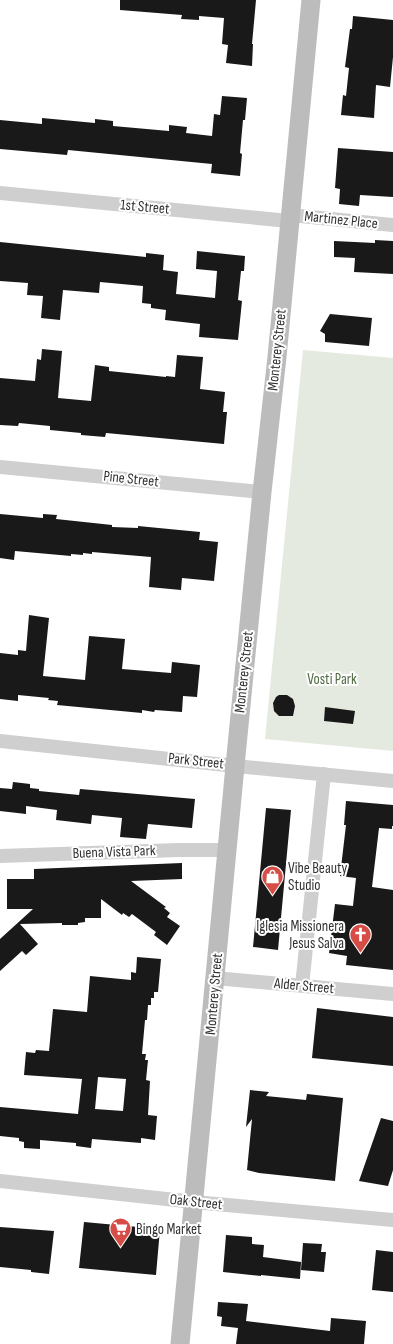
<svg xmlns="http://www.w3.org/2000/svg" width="393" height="1344" viewBox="0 0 393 1344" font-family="'Sofia Sans Condensed',sans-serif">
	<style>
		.green { fill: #e4eadf }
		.building { fill: #191919; fill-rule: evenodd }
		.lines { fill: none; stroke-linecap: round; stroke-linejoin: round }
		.street { stroke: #cfcfcf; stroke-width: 14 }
		.secondary { stroke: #bcbcbc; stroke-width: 19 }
		.labels { text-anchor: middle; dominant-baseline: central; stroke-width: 4; stroke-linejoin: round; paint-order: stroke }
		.street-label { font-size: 15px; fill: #323232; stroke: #fff }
		.park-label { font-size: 15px; fill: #516a43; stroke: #fff }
		.poi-label { font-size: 15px; fill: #323232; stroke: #fff; text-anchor: start }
	</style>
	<rect width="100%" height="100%" fill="#fff"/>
	<path class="green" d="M303 350 393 358V751L265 739Z"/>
	<path class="building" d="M120 0H256L252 44H253L252 66 226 63 228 45 222 44 224 18 199 16V20L181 19 182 15 120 10Z
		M353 16 393 20V57L390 87 376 85 374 118 341 115 343 95 346 96 349 68 345 67 350 29H352Z
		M222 96 247 98 245 120H243L240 153 242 154 240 176 211 173 212 164 68 150 67 155 0 149V120L42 124V118L95 123V119L113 121V126L169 131V125L187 127 186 133 212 136 214 114 220 115Z
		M338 148 393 152V197L360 195 359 206 339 204 340 189 335 188Z
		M375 240 393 241V274L354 272 355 258 334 257V241L375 243Z
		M0 242 146 257V253L164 255 163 270 178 272 176 294 215 298 217 271 196 269 197 251 245 256 244 271H241L238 300 242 301 238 340 199 337 200 324 165 320 166 310 151 308V304L142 303 143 286 100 282 99 293 63 290 60 320 41 318 43 296 27 295 28 283 0 281Z
		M330 314 372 318 369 346 325 342V334L320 331Z
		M42 349 62 351 58 398 91 401 95 365 109 367V371L166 377V376L175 377 177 355 203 357 200 389 225 392 223 412H227L224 444 106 433 105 437 81 435V433L50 430V426L19 423 18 426 0 425V378L35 381 37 359 41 360Z
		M0 514 43 518V514L57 515 56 519 112 525V527L138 528V526L200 532 199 540 218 542 214 581 182 578 181 590 149 587 151 557 92 552V554L83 553V555L71 554V556L15 551 14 560 0 558Z
		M29 615 49 618 43 676 85 680 89 636 125 639 122 669 171 673 172 662 200 665 197 697 183 696 182 712 155 710 154 712 142 710V713L57 705 58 701 48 700 49 698 18 695V701L0 699V653L18 655V650L26 651Z
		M279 695H287L293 699 295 706 293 716H279L274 711 273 703 276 697Z
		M325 707 355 711 353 724 324 721Z
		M13 782 30 784V788L39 789V791L79 795 80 789 195 799 192 828 148 824 146 839 120 837 122 818 92 815 91 824 56 820 57 810 26 806V814L0 811V788L12 789Z
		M346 801 393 805V826H392V829L379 828 372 887 393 890V970L346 965 347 956 329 953 335 904 353 906 356 878 340 876 346 825H344Z
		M266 808 291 810 278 950 253 947Z
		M182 863V879L131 881 166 907 164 908 170 913 167 917 180 926 167 945 154 935 156 932 132 914 129 917 123 913 122 915 101 899V918H85V922L78 923V925H62V923L20 924 38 944 26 955 22 951 0 971V939L33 909H7V879H34V869Z
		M137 957 161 959 158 992H154V998H151V1005H148L147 1020H145L142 1054H146L145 1060H148L146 1080 150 1081 148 1115 157 1116 155 1140 141 1138V1143L92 1139 91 1148 76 1146V1143L40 1140V1149L24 1148V1142L19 1141V1138L0 1136V1107L78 1114 82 1079 24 1075 26 1052 35 1053 36 1050 49 1051 53 1009 87 1012 90 976 131 980V972L136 973ZM98 1077 126 1079 123 1111 95 1109Z
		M317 1008 393 1017V1066L312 1058Z
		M250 1090 269 1092 266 1096 306 1100 307 1094 343 1098 335 1181 259 1173 247 1170 252 1119 246 1127Z
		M381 1118 393 1121V1170L388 1186 359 1181Z
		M84 1222 160 1229 156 1275 79 1268Z
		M0 1227 54 1231 49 1274 31 1272V1270L0 1267Z
		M226 1235 252 1237V1244L264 1245 263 1257 301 1262 300 1279 261 1275V1276L223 1272Z
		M303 1243 322 1244 321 1252H326L324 1272 301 1270Z
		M376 1250 393 1252V1292L372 1290Z
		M218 1302 248 1304 246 1321 330 1331 331 1318 366 1321 364 1344H236L238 1328 221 1326 222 1317 217 1316Z"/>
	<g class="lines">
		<path class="street" d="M0 193 289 221
			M290 215 393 225
			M0 467 262 492
			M0 741 235 766 393 781
			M0 856 179 850H228
			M215 978 393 994
			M302 986 324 774
			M0 1181 194 1202 393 1220"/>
		<path class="secondary" d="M180 1344 235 766 262 492 277 357 311 0"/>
	</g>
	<defs>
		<symbol id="shop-pin" viewBox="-11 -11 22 30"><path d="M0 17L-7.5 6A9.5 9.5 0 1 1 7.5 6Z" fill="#d64d47" stroke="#fff"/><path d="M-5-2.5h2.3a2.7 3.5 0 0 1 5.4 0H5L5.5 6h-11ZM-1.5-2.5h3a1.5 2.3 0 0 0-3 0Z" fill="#fff"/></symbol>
		<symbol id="church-pin" viewBox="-11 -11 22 30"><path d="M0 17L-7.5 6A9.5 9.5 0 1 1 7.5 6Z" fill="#d64d47" stroke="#fff"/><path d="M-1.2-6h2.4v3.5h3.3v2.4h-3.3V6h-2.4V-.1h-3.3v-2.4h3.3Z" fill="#fff"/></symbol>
		<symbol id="supermarket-pin" viewBox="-11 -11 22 30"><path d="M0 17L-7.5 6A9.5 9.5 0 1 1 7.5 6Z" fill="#d64d47" stroke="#fff"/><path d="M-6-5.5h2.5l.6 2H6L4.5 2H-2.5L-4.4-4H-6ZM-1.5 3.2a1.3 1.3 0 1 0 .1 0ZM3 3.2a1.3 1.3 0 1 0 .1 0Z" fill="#fff"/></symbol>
	</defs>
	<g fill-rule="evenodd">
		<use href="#shop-pin" x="260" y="864" width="25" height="34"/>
		<use href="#church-pin" x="348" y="922" width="25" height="34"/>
		<use href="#supermarket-pin" x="108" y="1216" width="25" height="34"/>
	</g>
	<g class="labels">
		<g class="street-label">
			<text transform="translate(145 207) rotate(5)">1st Street</text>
			<text transform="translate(341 220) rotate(6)">Martinez Place</text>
			<text transform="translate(277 350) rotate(-84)">Monterey Street</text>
			<text transform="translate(131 479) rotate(6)">Pine Street</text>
			<text transform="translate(244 672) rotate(-84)">Monterey Street</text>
			<text transform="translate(196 761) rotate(6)">Park Street</text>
			<text transform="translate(114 852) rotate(-2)">Buena Vista Park</text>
			<text transform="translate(304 986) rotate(5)">Alder Street</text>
			<text transform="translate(214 994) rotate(-85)">Monterey Street</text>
			<text transform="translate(196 1202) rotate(6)">Oak Street</text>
		</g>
		<g class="park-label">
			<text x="332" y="679">Vosti Park</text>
		</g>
		<g class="poi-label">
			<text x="288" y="868">Vibe Beauty<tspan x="288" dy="17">Studio</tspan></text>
			<text x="344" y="926" text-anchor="end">Iglesia Missionera<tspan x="344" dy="17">Jesus Salva</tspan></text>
			<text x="136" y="1229">Bingo Market</text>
		</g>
	</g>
</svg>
